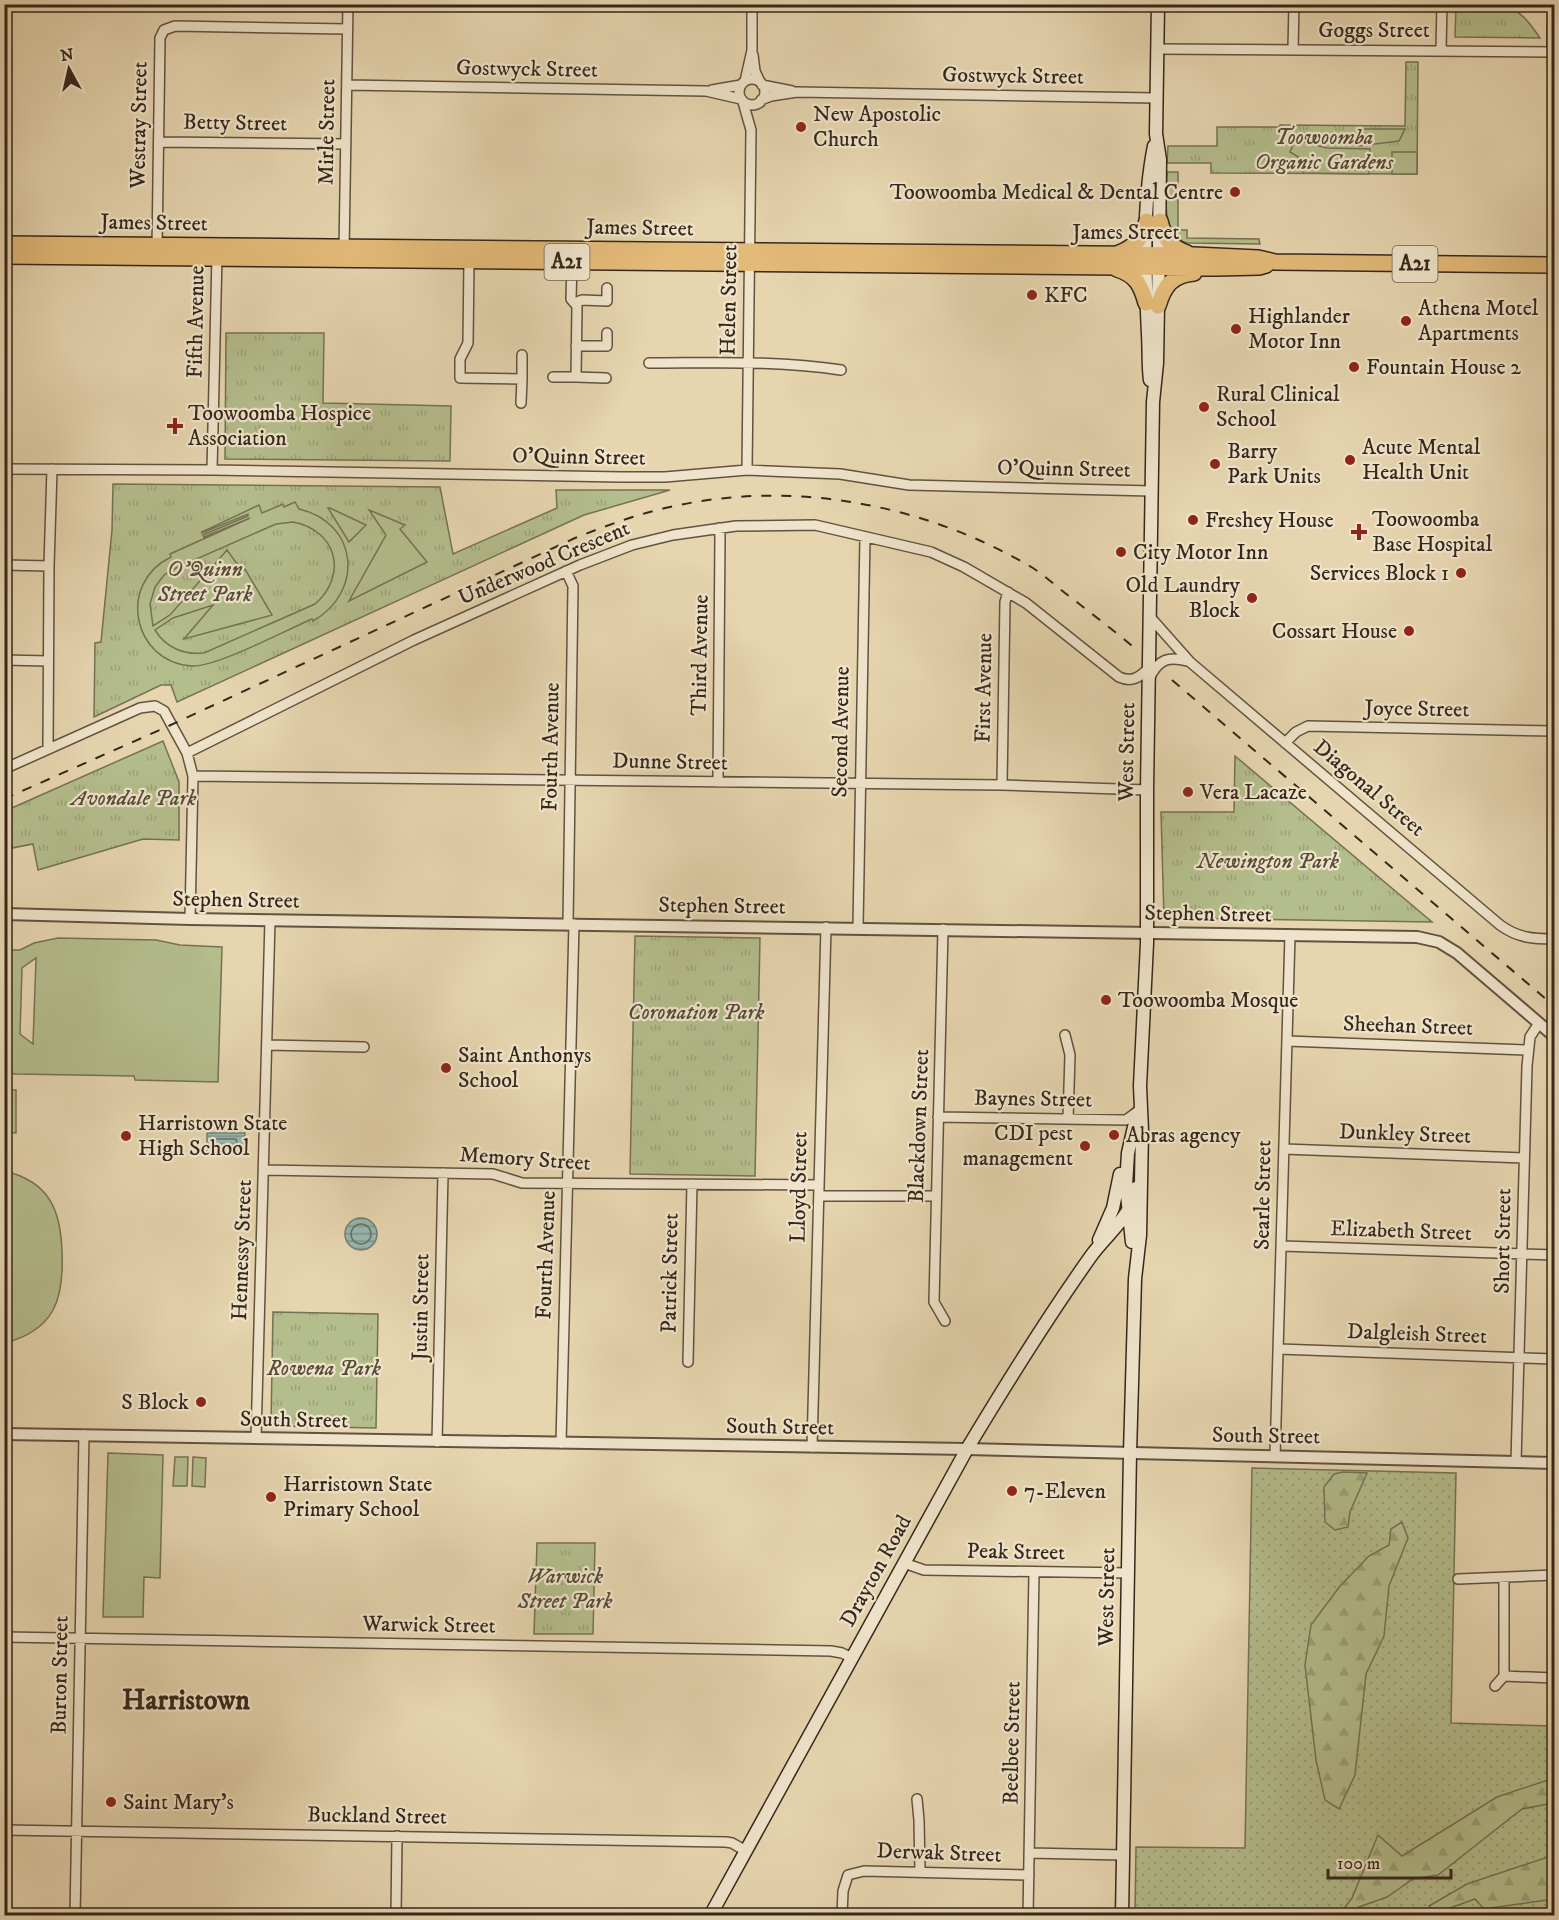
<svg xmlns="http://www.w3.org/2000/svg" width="1559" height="1920" viewBox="0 0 1559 1920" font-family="'IM FELL DW Pica',serif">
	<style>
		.grass { fill: url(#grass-dots); stroke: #757254; stroke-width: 1.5 }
		.forest { fill: url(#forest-firs); stroke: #757254; stroke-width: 1.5 }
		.park { fill: url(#park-tufts); stroke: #757254; stroke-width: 1.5 }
		.garden { fill: #b4bd8c; stroke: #757254; stroke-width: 1.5; fill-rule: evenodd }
		.water { fill: url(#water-rules); stroke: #707e75; stroke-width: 1.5 }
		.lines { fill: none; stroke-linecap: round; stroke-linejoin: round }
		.shore { stroke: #667066; stroke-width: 1.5 }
		.minor-casing { stroke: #625240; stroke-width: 12 }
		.tertiary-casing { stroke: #625240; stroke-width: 14 }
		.secondary-casing { stroke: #36271b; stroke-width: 15 }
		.trunk-casing { stroke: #36271b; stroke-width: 18 }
		.minor { stroke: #efe4cb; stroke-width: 9 }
		.tertiary { stroke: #efe4cb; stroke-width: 10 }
		.secondary { stroke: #efe4cb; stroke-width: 12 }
		.trunk { stroke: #e3ba78; stroke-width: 15 }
		.rail { stroke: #36271b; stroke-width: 2; stroke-dasharray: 10 10; stroke-linecap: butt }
		.poi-dot { fill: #8f2418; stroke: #efe4cb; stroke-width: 2 }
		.labels { text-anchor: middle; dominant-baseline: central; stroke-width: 4.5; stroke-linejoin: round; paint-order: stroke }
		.shield { fill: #efe4cb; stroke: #6e6050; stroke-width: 1.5 }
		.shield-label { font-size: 21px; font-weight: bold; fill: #36271b }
		.street-label { font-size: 22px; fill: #36271b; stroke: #efe4cb }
		.poi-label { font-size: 22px; fill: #36271b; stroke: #efe4cb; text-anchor: start }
		.park-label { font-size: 22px; font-style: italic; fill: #564c37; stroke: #efe4cb }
		.district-label { font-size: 28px; font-weight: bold; fill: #36271b; stroke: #efe4cb }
	</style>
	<defs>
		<pattern id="grass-dots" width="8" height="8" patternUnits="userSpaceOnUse" patternTransform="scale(1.5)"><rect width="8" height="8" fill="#b4bd8c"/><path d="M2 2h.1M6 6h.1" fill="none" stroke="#9ba278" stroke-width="1.8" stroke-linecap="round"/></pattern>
		<pattern id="forest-firs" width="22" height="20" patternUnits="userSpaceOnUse" patternTransform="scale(1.5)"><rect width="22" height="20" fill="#b4bd8c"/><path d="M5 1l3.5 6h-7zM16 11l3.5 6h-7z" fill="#9ba278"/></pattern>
		<pattern id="park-tufts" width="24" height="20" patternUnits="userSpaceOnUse" patternTransform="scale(1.5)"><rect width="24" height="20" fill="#b4bd8c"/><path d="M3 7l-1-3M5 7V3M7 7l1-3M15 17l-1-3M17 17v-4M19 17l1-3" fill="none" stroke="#9ba278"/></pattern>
		<pattern id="water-rules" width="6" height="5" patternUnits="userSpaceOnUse" patternTransform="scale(1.5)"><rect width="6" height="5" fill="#97b8b1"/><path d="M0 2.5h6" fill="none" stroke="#7c968f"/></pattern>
	</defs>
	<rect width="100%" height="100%" fill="#e6d5af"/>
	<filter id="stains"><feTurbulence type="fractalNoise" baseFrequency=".00333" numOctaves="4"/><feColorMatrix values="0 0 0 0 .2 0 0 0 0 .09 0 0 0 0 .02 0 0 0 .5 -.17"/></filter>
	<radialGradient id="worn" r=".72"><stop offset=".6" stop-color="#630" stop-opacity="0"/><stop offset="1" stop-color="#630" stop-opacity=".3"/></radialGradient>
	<path class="grass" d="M1252 1468 1456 1473 1451 1723 1554 1726V1915L1135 1916 1136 1847 1245 1848Z"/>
	<path class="forest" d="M1343 1472 1367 1473 1350 1512 1348 1527 1335 1530 1325 1522 1324 1487 1334 1474Z
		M1402 1522 1408 1538 1389 1586 1384 1636 1366 1674 1355 1775 1339 1809 1325 1800 1316 1760 1305 1665 1311 1625 1340 1586 1369 1556 1389 1545 1391 1529Z
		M1554 1778V1803L1522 1809 1438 1875 1413 1879 1387 1897 1359 1907 1350 1915 1345 1907 1352 1898 1378 1835 1402 1856 1497 1797Z
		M1554 1855V1899L1484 1909 1475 1899 1436 1913 1429 1906 1467 1884Z"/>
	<path class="park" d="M1501 4C1520 9 1530 23 1540 38L1455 37 1456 5Z
		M1406 62H1418L1417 174 1211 173V163H1167L1168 146H1217V127H1279L1280 125 1405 126Z
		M226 333H324L323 403 451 406 450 461 225 459Z
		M113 484 440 487 453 554 557 508 556 490H670L584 515 177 702 171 685H161L94 717 95 643 101 642 112 530Z
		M163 741 179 782V840L143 839 38 870 33 844 12 848 5 811Z
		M1235 756 1432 922 1164 918 1161 812H1234Z
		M635 936 760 938 755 1176 630 1174Z
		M273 1312 378 1314 376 1428 275 1426 271 1422Z
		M537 1543H595L593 1634H534Z"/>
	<path class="garden" d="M1359 129H1405L1399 141 1359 146Z
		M1295 140 1327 148 1370 149 1369 174 1303 173V160L1290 152Z
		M1392 152H1417V174H1392Z
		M1167 172H1178V230H1187V238L1259 239 1260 244 1188 243C1159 236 1167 195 1167 172Z
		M295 502 299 509C359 523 364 592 313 621L312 619C286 630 217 667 192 666 132 662 117 583 171 557L170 554 250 518 204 537 203 535 248 516V514L202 533V532L259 505 262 513 283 504 284 507ZM293 522C336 530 349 574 315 604L204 653C184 655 166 648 155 630L173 618 213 605 184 639 272 615 245 569 242 571 227 550 170 615 153 626 150 604 155 587 164 575 176 568 276 524Z
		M328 508H330L366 525 349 542Z
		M369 510 405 525 400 529 427 562 349 601 386 535Z
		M58 938 156 940 180 945 222 947 218 1082 135 1080 134 1076 16 1074 5 1073V950H20L34 943ZM36 958V959L33 1044 20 1034 22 968Z
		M5 1090H16V1133L5 1132Z
		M5 1171C50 1182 61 1211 62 1253 64 1300 54 1330 5 1343Z
		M108 1453 163 1455 160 1578 144 1577 143 1617H103Z
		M175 1457H188L187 1486H173Z
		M193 1457 206 1458 205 1487 192 1486Z"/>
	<path class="water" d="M207 1133H245L244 1154H207Z
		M345 1234a16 16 0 1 1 32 0a16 16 0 1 1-32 0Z"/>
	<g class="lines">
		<path class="shore" d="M216 1139H236L238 1146 236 1148H215L213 1141Z
			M351 1234a10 10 0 1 1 20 0a10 10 0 1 1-20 0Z"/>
		<defs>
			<path id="minor" d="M1157 49 1554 52
				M1293 50 1294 4
				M1441 50 1442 4
				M1552 52 1553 4
				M753 55 755 71 760 82
				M739 92a13 13 0 1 1 26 0a13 13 0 1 1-26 0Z
				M745 81 752 50V4
				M347 85 706 91 741 99
				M762 85 792 91
				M712 90 741 85
				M761 100 771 96 797 92 1156 98
				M743 102 751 130 747 470
				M159 142 346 144
				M157 250 160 38 164 30 175 26 347 29
				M344 251 348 4
				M469 261 468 343 460 359V378L522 379V355
				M572 262 571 299 577 306 576 377 606 378
				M575 303 582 300 607 301V288
				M576 346H607V333
				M649 363C712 363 778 360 841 370
				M553 377H576
				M521 403 522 379
				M4 469 212 470 621 477H665L747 470 840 474 909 485 1152 491
				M212 470 217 255
				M4 565 49 566
				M566 571 573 586 568 924
				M1151 618 1190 662 1500 925C1518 938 1533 939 1554 939
				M4 660 48 661
				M1150 677C1159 659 1169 656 1187 661
				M1285 743 1296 732 1308 726 1554 731
				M48 749 49 566 52 469
				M187 753 414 640 580 565 632 545 673 535 736 526 815 525 931 552 964 567 1026 603 1119 677C1132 683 1140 677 1149 668
				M4 769 140 708 155 706 164 711 187 753 193 776 190 919
				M193 776 1002 785 1147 790
				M718 782 720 536 719 528
				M1002 785 1005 602 1008 592
				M858 927 865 537
				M943 929 934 1302 945 1321
				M1065 1035 1070 1055 1068 1119
				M1287 1041 1528 1050
				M267 1045 364 1047
				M938 1117 1126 1120 1138 1111
				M1284 1149 1524 1158
				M264 1170 493 1174 522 1183 819 1185
				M819 1196H936
				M1282 1246 1554 1255
				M1279 1349 1554 1359
				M688 1362 692 1184
				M256 1438 270 920
				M437 1442 443 1173
				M561 1443 574 924
				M812 1447 826 927
				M1275 1456 1290 935
				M1516 1462 1527 1066 1530 1037 1539 1023
				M904 1563 924 1570 1129 1573
				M1458 1579 1554 1575
				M4 1637 831 1651 842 1653 852 1658
				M1504 1676 1554 1678
				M1495 1686 1504 1676V1578
				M917 1799 919 1820 920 1871
				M4 1830 726 1842 732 1843 746 1851
				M1029 1853 1123 1855
				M75 1916 84 1435
				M396 1916 397 1836
				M842 1916 843 1891 848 1875 864 1871 1029 1875
				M1028 1916 1034 1572"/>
			<path id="tertiary" d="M4 914 190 919 1417 937 1439 942 1457 953 1554 1036
				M4 1434 967 1449 1554 1463"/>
			<path id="secondary" d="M1150 380C1148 365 1149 349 1148 334 1145 272 1142 207 1154 146
				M1099 1240 1113 1208 1120 1174
				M1132 1242 1126 1185 1128 1153 1137 1114
				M710 1916 967 1449C1006 1384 1047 1318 1091 1256 1106 1235 1133 1215 1136 1188
				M1122 1916 1130 1453 1135 1279 1140 1235 1142 1131 1140 1086 1147 943V790L1153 402 1157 363 1159 247 1160 160 1156 134 1158 4"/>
			<path id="trunk" d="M1160 221C1164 238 1170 247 1187 253
				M4 244 1194 255 1258 258 1275 262 1554 265
				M1119 253C1136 247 1142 237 1147 221
				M4 256 1217 268 1259 267 1266 265
				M1117 269C1136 275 1141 285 1146 303
				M1158 306C1164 286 1172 275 1194 273"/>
		</defs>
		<use href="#minor" class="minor-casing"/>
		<use href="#tertiary" class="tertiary-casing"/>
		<use href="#secondary" class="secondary-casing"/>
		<use href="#trunk" class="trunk-casing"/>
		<use href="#minor" class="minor"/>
		<use href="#tertiary" class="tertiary"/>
		<use href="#secondary" class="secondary"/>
		<use href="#trunk" class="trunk"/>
		<path class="rail" d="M1172 680 1554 1006
			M4 799 162 729 575 538C606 526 637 514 670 507 793 479 925 504 1033 568 1045 576 1057 587 1069 596 1091 613 1114 631 1136 649"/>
	</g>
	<g class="poi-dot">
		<circle cx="801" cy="127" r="6"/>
		<circle cx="1235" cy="192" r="6"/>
		<circle cx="1032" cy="295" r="6"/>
		<circle cx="1406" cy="321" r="6"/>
		<circle cx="1236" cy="329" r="6"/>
		<circle cx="1354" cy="367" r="6"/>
		<circle cx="1204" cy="407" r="6"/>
		<path d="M172 417h6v6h6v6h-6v6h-6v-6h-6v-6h6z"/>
		<circle cx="1350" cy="460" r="6"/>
		<circle cx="1215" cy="464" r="6"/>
		<circle cx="1193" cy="520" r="6"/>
		<path d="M1356 523h6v6h6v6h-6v6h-6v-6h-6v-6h6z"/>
		<circle cx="1121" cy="552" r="6"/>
		<circle cx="1461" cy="573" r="6"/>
		<circle cx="1252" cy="598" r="6"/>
		<circle cx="1409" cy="631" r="6"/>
		<circle cx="1188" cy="792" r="6"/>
		<circle cx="1106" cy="1000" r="6"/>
		<circle cx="446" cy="1068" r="6"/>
		<circle cx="1114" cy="1135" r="6"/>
		<circle cx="126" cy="1136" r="6"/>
		<circle cx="1085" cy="1146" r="6"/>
		<circle cx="201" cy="1402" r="6"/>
		<circle cx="1012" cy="1491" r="6"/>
		<circle cx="271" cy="1497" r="6"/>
		<circle cx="111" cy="1802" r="6"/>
	</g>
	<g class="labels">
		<g class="shield">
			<rect x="544.5" y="244" width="45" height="36" rx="4.5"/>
			<rect x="1392.5" y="246" width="45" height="36" rx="4.5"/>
		</g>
		<g class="shield-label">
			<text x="567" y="262">A21</text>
			<text x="1415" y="264">A21</text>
		</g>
		<g class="street-label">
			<text x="1374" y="30">Goggs Street</text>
			<text transform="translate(527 69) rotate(1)">Gostwyck Street</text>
			<text transform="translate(1013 76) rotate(1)">Gostwyck Street</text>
			<text transform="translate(235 123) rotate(1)">Betty Street</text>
			<text transform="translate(139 125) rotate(-89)">Westray Street</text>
			<text transform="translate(327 132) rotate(-89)">Mirle Street</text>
			<text transform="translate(154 223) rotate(1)">James Street</text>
			<text transform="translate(640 228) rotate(1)">James Street</text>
			<text x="1126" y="232">James Street</text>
			<text transform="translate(729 300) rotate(-89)">Helen Street</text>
			<text transform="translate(196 322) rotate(-89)">Fifth Avenue</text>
			<text transform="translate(579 457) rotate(1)">O'Quinn Street</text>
			<text transform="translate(1064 469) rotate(1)">O'Quinn Street</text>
			<text transform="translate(544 563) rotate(-23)">Underwood Crescent</text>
			<text transform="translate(700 655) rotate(-89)">Third Avenue</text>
			<text transform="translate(984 688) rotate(-89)">First Avenue</text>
			<text transform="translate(1417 709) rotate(1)">Joyce Street</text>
			<text transform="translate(841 732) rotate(-89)">Second Avenue</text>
			<text transform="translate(551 747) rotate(-89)">Fourth Avenue</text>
			<text transform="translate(1127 752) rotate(-89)">West Street</text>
			<text transform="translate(670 762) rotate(1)">Dunne Street</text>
			<text transform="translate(1369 788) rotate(40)">Diagonal Street</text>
			<text transform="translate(236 900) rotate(1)">Stephen Street</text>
			<text transform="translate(722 906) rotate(1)">Stephen Street</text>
			<text transform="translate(1208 914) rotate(1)">Stephen Street</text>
			<text transform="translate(1408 1026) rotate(2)">Sheehan Street</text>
			<text transform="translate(1033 1099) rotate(1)">Baynes Street</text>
			<text transform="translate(919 1126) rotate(-88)">Blackdown Street</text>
			<text transform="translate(1405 1134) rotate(2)">Dunkley Street</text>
			<text transform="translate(525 1159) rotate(4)">Memory Street</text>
			<text transform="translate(799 1187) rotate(-89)">Lloyd Street</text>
			<text transform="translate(1263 1195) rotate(-89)">Searle Street</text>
			<text transform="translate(1401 1231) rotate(2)">Elizabeth Street</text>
			<text transform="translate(1503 1241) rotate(-89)">Short Street</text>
			<text transform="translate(242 1250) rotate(-88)">Hennessy Street</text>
			<text transform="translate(546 1255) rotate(-88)">Fourth Avenue</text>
			<text transform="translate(670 1273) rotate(-89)">Patrick Street</text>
			<text transform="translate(421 1307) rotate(-89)">Justin Street</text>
			<text transform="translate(1417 1334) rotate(2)">Dalgleish Street</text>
			<text transform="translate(294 1420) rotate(1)">South Street</text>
			<text transform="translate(780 1427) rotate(1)">South Street</text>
			<text transform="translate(1266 1436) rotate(1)">South Street</text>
			<text transform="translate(1016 1552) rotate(1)">Peak Street</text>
			<text transform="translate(876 1571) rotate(-61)">Drayton Road</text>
			<text transform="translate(1107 1597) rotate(-89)">West Street</text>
			<text transform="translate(429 1625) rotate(1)">Warwick Street</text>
			<text transform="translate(60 1675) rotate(-89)">Burton Street</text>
			<text transform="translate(1012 1743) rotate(-89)">Beelbee Street</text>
			<text transform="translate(377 1816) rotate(1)">Buckland Street</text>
			<text transform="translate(939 1853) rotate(2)">Derwak Street</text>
		</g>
		<g class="poi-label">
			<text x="813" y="114">New Apostolic<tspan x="813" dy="25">Church</tspan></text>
			<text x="1223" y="192" text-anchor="end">Toowoomba Medical &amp; Dental Centre</text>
			<text x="1044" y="295">KFC</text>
			<text x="1418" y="308">Athena Motel<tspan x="1418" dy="25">Apartments</tspan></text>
			<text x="1248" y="316">Highlander<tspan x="1248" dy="25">Motor Inn</tspan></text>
			<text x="1366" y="367">Fountain House 2</text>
			<text x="1216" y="394">Rural Clinical<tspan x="1216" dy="25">School</tspan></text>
			<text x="188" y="413">Toowoomba Hospice<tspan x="188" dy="25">Association</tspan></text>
			<text x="1362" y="447">Acute Mental<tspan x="1362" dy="25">Health Unit</tspan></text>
			<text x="1227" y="451">Barry<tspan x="1227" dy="25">Park Units</tspan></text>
			<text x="1372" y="519">Toowoomba<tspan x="1372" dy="25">Base Hospital</tspan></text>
			<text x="1205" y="520">Freshey House</text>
			<text x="1133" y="552">City Motor Inn</text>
			<text x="1449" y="573" text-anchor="end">Services Block 1</text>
			<text x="1240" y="585" text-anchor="end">Old Laundry<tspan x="1240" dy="25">Block</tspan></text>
			<text x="1397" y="631" text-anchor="end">Cossart House</text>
			<text x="1200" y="792">Vera Lacaze</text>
			<text x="1118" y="1000">Toowoomba Mosque</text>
			<text x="458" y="1055">Saint Anthonys<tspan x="458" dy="25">School</tspan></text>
			<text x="138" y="1123">Harristown State<tspan x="138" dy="25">High School</tspan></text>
			<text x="1073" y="1133" text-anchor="end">CDI pest<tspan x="1073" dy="25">management</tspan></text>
			<text x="1126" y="1135">Abras agency</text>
			<text x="189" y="1402" text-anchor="end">S Block</text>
			<text x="283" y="1484">Harristown State<tspan x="283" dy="25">Primary School</tspan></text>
			<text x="1024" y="1491">7-Eleven</text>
			<text x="123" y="1802">Saint Mary's</text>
		</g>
		<g class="park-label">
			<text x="1324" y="137">Toowoomba<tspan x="1324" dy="25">Organic Gardens</tspan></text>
			<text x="205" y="569">O'Quinn<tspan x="205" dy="25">Street Park</tspan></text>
			<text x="134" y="798">Avondale Park</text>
			<text x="1268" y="861">Newington Park</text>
			<text x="696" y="1012">Coronation Park</text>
			<text x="324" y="1368">Rowena Park</text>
			<text x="565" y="1576">Warwick<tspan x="565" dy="25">Street Park</tspan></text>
		</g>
		<g class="district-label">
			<text x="186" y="1700">Harristown</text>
		</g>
	</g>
	<rect width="1559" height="1920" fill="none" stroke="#e6d5af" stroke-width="24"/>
	<rect x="6" y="6" width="1547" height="1908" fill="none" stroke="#36271b" stroke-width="3"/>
	<rect x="12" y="12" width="1535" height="1896" fill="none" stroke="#36271b" stroke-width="1.5"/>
	<g transform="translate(69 69) rotate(352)" stroke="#efe4cb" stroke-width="4.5" paint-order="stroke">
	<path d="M0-4.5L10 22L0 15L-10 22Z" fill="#36271b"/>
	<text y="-9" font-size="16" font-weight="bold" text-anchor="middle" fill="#36271b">N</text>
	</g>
	<path d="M1328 1869v9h123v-9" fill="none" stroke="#36271b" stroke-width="3"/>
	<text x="1337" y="1869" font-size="18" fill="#36271b" stroke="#efe4cb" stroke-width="4.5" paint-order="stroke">100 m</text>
	<rect width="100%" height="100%" filter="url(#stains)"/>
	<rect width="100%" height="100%" fill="url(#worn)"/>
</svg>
